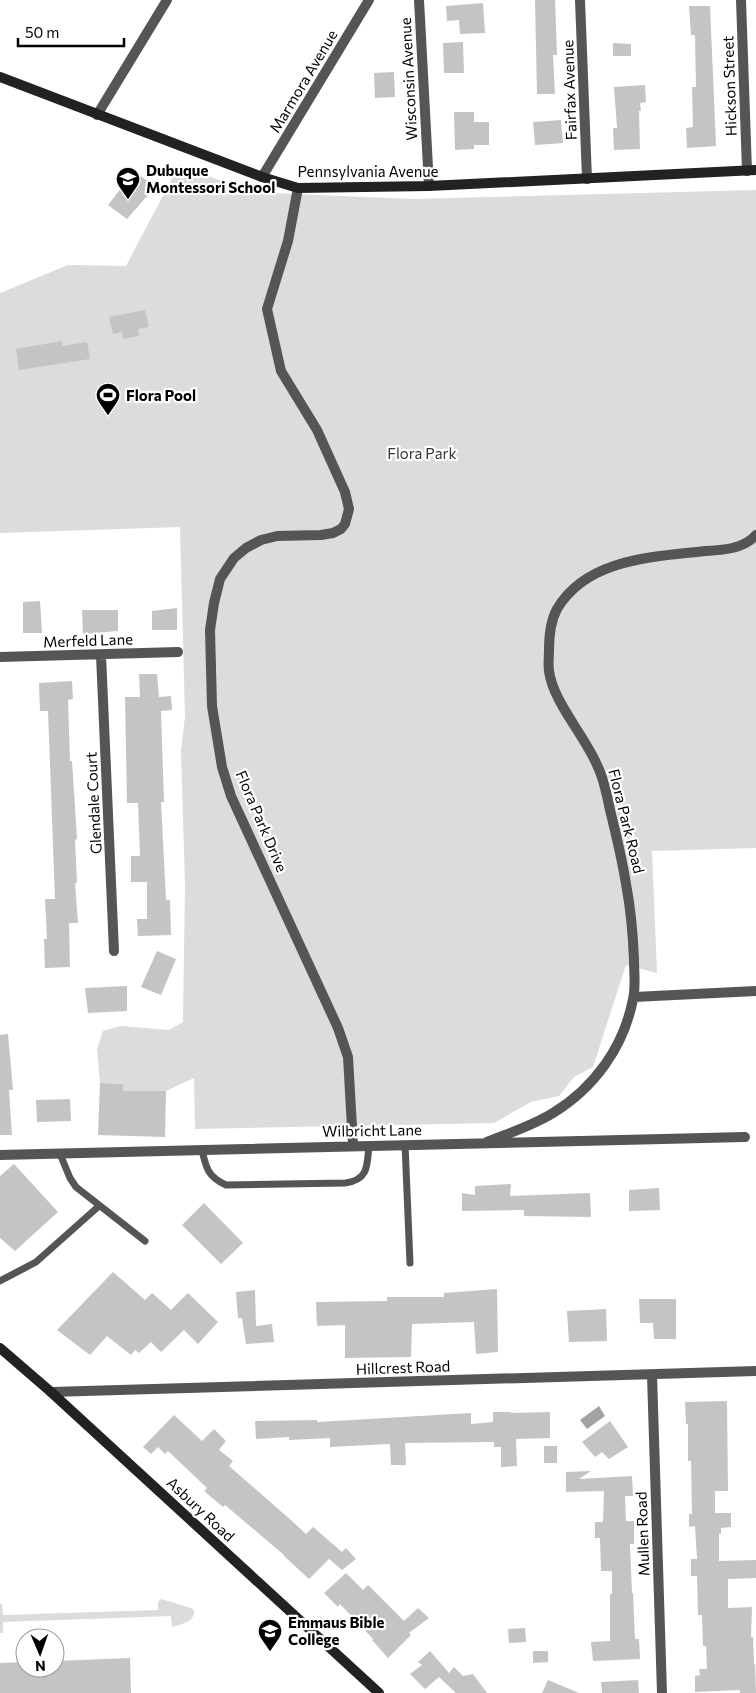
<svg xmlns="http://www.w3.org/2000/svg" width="756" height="1693" viewBox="0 0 756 1693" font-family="Commissioner,sans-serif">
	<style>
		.green { fill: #dcdcdc }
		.water { fill: #a3a3a3 }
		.building { fill: #c4c4c4 }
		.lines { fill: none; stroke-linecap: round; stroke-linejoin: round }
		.service { stroke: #555; stroke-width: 7 }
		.minor { stroke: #555; stroke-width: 10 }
		.tertiary { stroke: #555; stroke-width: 10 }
		.secondary { stroke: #222; stroke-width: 10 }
		.labels { text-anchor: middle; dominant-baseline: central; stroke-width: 4.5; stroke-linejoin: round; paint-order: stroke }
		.street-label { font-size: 15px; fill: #000; stroke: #fff }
		.poi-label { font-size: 15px; font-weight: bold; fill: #000; stroke: #fff; text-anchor: start }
		.park-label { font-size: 15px; fill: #333; stroke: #fff }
	</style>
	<rect width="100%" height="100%" fill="#fff"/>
	<path class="green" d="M179 165 251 192 413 199 756 190V848L652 851 657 973 626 965 593 1067 574 1077 559 1096 531 1102 494 1123 195 1129 194 1078 166 1091H123V1084L100 1083 97 1049 103 1031 121 1026 169 1030 183 1022 185 885 181 751 185 716 180 527 0 533V293L68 265 126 266Z
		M161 1599 191 1608 194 1610C195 1622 182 1624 172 1627L171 1616 3 1622V1633H0V1604H2L3 1615 158 1610V1602Z"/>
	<path class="water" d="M599 1406 605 1416 587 1429 580 1420Z"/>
	<path class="building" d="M535 0H555L557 55H553L555 94H537Z
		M483 3 485 33 460 34 459 20 447 21 446 6Z
		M689 6H710L716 146 687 148 686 128 693 127 692 87H696L695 35H691Z
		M463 42 464 73H444L443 43Z
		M613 43 631 44V56H613Z
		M394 72 395 97 375 98 374 73Z
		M645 85 646 102 640 103 641 111H639L640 149 614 150 613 128H617L614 87Z
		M454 112H474V122H489V145H474V149L455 150Z
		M561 120 563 143 535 145 533 122Z
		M137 173 155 187 127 219 108 205 122 187 123 188Z
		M145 310 149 327 138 329 139 336 123 339 122 332 113 334 109 317Z
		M62 341V346L87 342 90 359 19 370 16 349Z
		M40 601 42 633H23V602Z
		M177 608V630H152V611Z
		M82 610H118V631L83 634Z
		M139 674H157L159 697 171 696 172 710 161 711 164 802H161L166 900H170L171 935 138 936 137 919H147V882H131V856H140L138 803H127L125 697H140Z
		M72 681 73 699 68 700 70 761H72L77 839 75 840 77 883H75L78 923H69L70 967 45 968 44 939H47L45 899H55L48 711H40L39 683Z
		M157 951 176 959 161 995 141 987Z
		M127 986V1011L88 1013 85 988Z
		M8 1034 13 1090H9L12 1135H0V1035Z
		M100 1083 123 1084V1091H166L165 1137 98 1135Z
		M70 1099 71 1121 37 1122 36 1100Z
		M14 1164 58 1212 15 1251 0 1238V1176Z
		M511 1184 510 1196 590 1193 591 1217 524 1216V1210L462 1211V1193L475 1195V1186Z
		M659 1188 660 1210 629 1211V1190Z
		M204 1203 243 1243 221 1264 182 1225Z
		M113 1272 145 1300 152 1293 171 1310 188 1293 218 1322 198 1344 184 1330 161 1352 151 1342 139 1353 135 1350 131 1355 107 1336 90 1355 57 1330Z
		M497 1289 498 1352 476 1354 474 1322 412 1324 411 1357 345 1358V1325L317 1326 316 1302 387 1301V1297H444V1293Z
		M255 1290 256 1326 272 1324 274 1342 246 1344 242 1318H238L236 1292Z
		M639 1299H676V1339H654L653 1323H640Z
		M606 1309 607 1341 569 1342 567 1311Z
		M727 1401 728 1491H715V1513H731V1527L721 1528V1534H719V1561L756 1560V1578L728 1579V1608L752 1607 751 1637H753L754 1664H755L756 1693H740V1690L695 1692V1676L700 1675 699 1669H707L706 1646H703L702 1615H698L697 1576H691V1559H697L695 1526 689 1527V1514H692L691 1461H688V1424H686L685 1402Z
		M493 1412H511V1413L550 1412V1438L516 1439 517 1466 501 1467V1447H494V1442L405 1443 406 1465H391L390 1444 330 1447V1438L289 1440V1437L256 1439 255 1421 317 1420V1422L471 1413V1424L493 1422Z
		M174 1415 202 1441 214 1429 226 1441 219 1450 233 1461 229 1466 292 1521 306 1534 313 1527 342 1552 346 1548 356 1559 342 1570 329 1559 309 1579 284 1556V1555L225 1505 223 1507 204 1491 207 1488 168 1451 165 1454 158 1447 151 1454 143 1447Z
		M610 1421 628 1447 609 1459 602 1452 595 1457 582 1442Z
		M544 1446H557V1463H544Z
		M591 1471 579 1479 632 1476 633 1496H625L626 1521H634V1544H630L632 1593H633L635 1639H639L640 1659 593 1661 591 1642 610 1641V1594H612V1571H601L600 1538H595V1522H603L604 1491 566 1492V1472Z
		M346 1573 363 1590 368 1585 404 1621 418 1608 429 1618 409 1633 411 1635 388 1658 372 1640 373 1639 340 1604 338 1607 324 1593Z
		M525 1628 526 1642 509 1643 508 1629Z
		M430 1651 449 1673 454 1667 463 1676 473 1674 487 1693H456L439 1677 425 1689 410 1674 422 1665 418 1662Z
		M533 1651H548V1662L533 1663Z
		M130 1658 131 1693H0V1663L25 1662V1668H55V1661Z
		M548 1680 579 1693H542Z
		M638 1680 639 1693H602L601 1682Z"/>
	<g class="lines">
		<path class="service" d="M405 1144 410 1263
			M202 1150C206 1168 208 1177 226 1185L345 1183C369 1180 367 1165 369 1145
			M60 1154 70 1178 76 1187 145 1241
			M0 1281 36 1262 99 1206"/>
		<path class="minor" d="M419 0 429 186
			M580 0 587 179
			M741 0 747 171
			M97 115 167 0
			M262 177 369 0
			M298 188 288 241 267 309 281 371 317 430 345 492 349 509 345 524 341 529 333 533 321 535 277 536 261 540 246 548 234 558 220 579 214 603 210 630 212 706 222 767 231 796 338 1028 348 1057 353 1145
			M101 655 114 951
			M0 657 178 652
			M634 997 756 991
			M487 1142C509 1133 532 1126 553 1113 594 1088 624 1047 633 999 636 986 634 973 634 960 633 935 631 910 626 884 622 859 616 834 610 810 607 795 604 779 597 765 585 736 553 702 549 671 548 664 549 657 549 650 549 638 551 620 557 609 587 558 654 557 706 551 723 550 744 549 756 535
			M0 1155 745 1137
			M652 1375 662 1693"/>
		<path class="tertiary" d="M51 1392 756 1371"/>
		<path class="secondary" d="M0 77 262 177 298 188 429 186 756 170
			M0 1348 51 1392 379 1693"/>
	</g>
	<defs>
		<symbol id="school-pin" viewBox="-11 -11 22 30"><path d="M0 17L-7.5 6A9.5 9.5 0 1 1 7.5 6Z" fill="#000" stroke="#fff"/><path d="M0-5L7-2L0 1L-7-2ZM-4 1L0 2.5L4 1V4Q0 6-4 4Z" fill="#fff"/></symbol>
		<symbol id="stadium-pin" viewBox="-11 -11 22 30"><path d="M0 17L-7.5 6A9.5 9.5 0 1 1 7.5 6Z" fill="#000" stroke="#fff"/><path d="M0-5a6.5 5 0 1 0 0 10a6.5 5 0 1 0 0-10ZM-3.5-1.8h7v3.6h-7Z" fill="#fff"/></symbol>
		<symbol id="university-pin" viewBox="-11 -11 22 30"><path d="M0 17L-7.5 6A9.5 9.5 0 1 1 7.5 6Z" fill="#000" stroke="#fff"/><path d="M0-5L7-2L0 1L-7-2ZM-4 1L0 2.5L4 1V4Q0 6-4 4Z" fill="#fff"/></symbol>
	</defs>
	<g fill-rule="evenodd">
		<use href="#school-pin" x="114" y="165" width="28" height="38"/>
		<use href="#stadium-pin" x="94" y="381" width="28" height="38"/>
		<use href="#university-pin" x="256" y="1617" width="28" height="38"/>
	</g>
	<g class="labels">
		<g class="street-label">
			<text transform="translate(408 79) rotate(-93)">Wisconsin Avenue</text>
			<text transform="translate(303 81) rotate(-59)">Marmora Avenue</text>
			<text transform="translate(729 86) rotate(-92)">Hickson Street</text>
			<text transform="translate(569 90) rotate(-92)">Fairfax Avenue</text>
			<text x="368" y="171">Pennsylvania Avenue</text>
			<text transform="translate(88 640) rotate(-2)">Merfeld Lane</text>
			<text transform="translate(93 803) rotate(-93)">Glendale Court</text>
			<text transform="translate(262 821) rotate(67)">Flora Park Drive</text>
			<text transform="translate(627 821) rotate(76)">Flora Park Road</text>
			<text transform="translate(372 1130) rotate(-1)">Wilbricht Lane</text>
			<text transform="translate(403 1367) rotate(-2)">Hillcrest Road</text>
			<text transform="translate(201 1509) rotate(43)">Asbury Road</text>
			<text transform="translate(642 1534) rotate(-92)">Mullen Road</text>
		</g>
		<g class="poi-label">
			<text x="146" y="170">Dubuque<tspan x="146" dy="17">Montessori School</tspan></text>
			<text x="126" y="395">Flora Pool</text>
			<text x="288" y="1622">Emmaus Bible<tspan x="288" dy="17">College</tspan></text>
		</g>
		<g class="park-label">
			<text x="422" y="453">Flora Park</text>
		</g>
	</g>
	<g transform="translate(40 1653) rotate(178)"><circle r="24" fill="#ffffff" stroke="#999999"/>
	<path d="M0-4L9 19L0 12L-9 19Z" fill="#000000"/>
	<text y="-8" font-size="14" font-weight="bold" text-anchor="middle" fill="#000000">N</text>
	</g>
	<path d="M18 38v8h106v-8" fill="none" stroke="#000000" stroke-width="2.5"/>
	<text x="25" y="38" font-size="15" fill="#000000" stroke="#ffffff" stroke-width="4" paint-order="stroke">50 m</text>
</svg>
